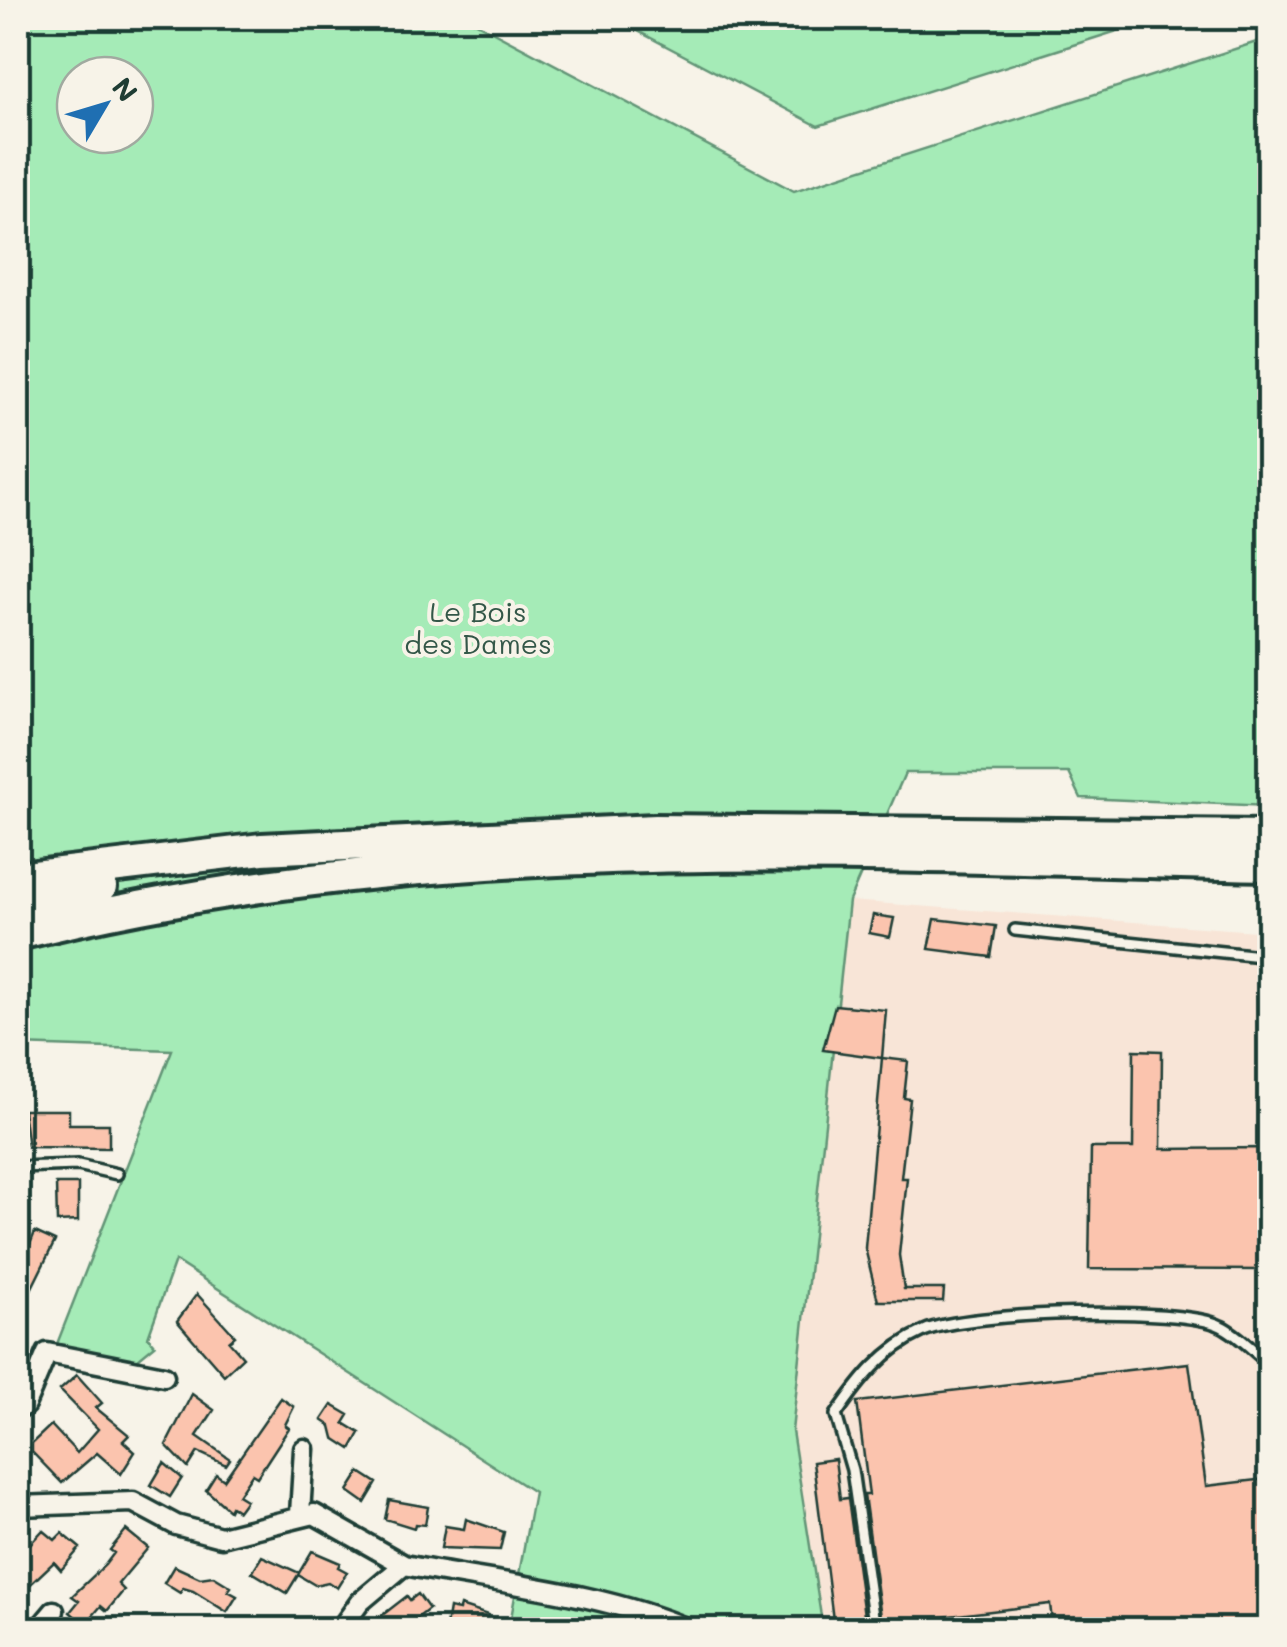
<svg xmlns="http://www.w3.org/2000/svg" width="1287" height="1647" viewBox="0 0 1287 1647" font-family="Mali,sans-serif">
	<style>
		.built { fill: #f8e5d7 }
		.green { fill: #a5ebb7; stroke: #629476; stroke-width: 2.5; fill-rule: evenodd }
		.building { fill: #fbc4ae; stroke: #1f3d34; stroke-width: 2.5 }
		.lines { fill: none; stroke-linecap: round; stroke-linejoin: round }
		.service-casing { stroke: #1f3d34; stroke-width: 16 }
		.minor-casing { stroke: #1f3d34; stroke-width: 25 }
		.trunk-casing { stroke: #1f3d34; stroke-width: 38 }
		.service { stroke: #f7f3e8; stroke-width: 9 }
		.minor { stroke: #f7f3e8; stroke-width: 18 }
		.trunk { stroke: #f7f3e8; stroke-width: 30 }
		.labels { text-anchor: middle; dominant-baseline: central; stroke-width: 8; stroke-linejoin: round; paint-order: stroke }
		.park-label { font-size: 28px; fill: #335748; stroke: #f7f3e8 }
	</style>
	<rect width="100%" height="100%" fill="#f7f3e8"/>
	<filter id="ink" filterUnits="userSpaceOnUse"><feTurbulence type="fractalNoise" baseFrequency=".01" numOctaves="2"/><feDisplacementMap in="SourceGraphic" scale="20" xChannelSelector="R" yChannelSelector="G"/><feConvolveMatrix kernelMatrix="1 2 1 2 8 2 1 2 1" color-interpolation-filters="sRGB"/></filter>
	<g filter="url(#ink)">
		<path class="built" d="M849 901 1269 932V1629L823 1630 792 1431Z"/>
		<path class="green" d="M18 18H467L794 191 1269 38V806L1081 798 1069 773H905L849 901 792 1431 823 1629H509L534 1492 175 1261 148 1337 155 1345 132 1364 55 1349 172 1050 18 1045ZM75 75H135V135H75Z
			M613 18H1158L818 126Z"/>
		<path class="building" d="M873 915 894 918 890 937 869 933Z
			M935 919 996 926 991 957 929 949Z
			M835 1005 886 1010 882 1058 823 1050Z
			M1134 1050 1162 1051 1161 1149 1266 1148 1270 1230H1264V1270L1089 1269 1091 1148H1133Z
			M882 1058 908 1061 904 1098 910 1099 901 1178H907L899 1255 904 1289H944L943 1301H878L865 1248Z
			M23 1110H69V1124H109V1148L28 1147Z
			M56 1184H78V1221L57 1222Z
			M35 1232 55 1241 18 1316V1274Z
			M197 1294 235 1336 229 1341 243 1357 224 1375 177 1321Z
			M1189 1363 1206 1486 1266 1479 1270 1630H1053L1050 1604 882 1624 864 1495H869L857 1402Z
			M77 1375 102 1403 96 1408 129 1435 123 1441 135 1452 121 1474 97 1453 62 1483 32 1452V1443L51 1425 77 1453 98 1429 60 1390Z
			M192 1394 214 1410 197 1436 230 1459 226 1465 198 1452 188 1468 166 1445Z
			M281 1398 294 1407 285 1425 289 1428 257 1477 252 1474 238 1495 246 1500 238 1511 231 1506 229 1510 206 1490 216 1474 224 1480Z
			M332 1405 349 1415 344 1423 360 1433 351 1449 334 1438 331 1426 322 1420Z
			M835 1459 840 1499 848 1498 866 1630H845L844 1618 833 1620 813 1462Z
			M164 1463 182 1478 170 1497 151 1485Z
			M360 1472 377 1483 365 1503 348 1491Z
			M389 1500 428 1507 425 1525 415 1524 414 1528 385 1519Z
			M466 1519 504 1532 500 1550 441 1548 445 1526 464 1529Z
			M43 1530 55 1540 62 1533 80 1548 61 1570 54 1562 18 1596V1557Z
			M126 1530 148 1548 118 1584 124 1590 107 1611 101 1606 85 1625 70 1612 79 1601 72 1596 105 1565 114 1553 110 1550Z
			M312 1551 340 1563 338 1567 347 1572 337 1588 328 1582 315 1585 298 1575 287 1593 252 1572 262 1556 299 1573Z
			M174 1566 200 1578 213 1576 231 1587 228 1591 237 1596 227 1612 193 1591 183 1588 180 1593 164 1583Z
			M418 1594 429 1609 402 1630H383L376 1620 407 1596 410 1600Z
			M460 1606 488 1615 485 1630 446 1626 449 1608 459 1610Z"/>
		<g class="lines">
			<defs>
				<path id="service" d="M1015 930 1270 957
					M18 1167 78 1165 117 1174
					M875 1630 852 1470 836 1415C860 1380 884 1349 924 1331 966 1312 1180 1305 1221 1326 1238 1334 1254 1352 1270 1364"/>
				<path id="minor" d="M18 1410 25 1405 47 1353 164 1376
					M18 1506 133 1502 176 1525 221 1537 314 1514 404 1565
					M300 1514 304 1449
					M38 1630 54 1611
					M340 1630 360 1602 404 1565C501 1584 598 1591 690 1630"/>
				<path id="trunk" d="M18 878 262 849 655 830 1270 836
					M18 905 101 887
					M18 934C427 830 852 856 1270 865"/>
			</defs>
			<use href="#service" class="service-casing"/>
			<use href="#minor" class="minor-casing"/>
			<use href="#trunk" class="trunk-casing"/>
			<use href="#service" class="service"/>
			<use href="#minor" class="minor"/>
			<use href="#trunk" class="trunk"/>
		</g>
	</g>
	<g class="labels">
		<g class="park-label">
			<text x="478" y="611">Le Bois<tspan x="478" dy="32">des Dames</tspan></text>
		</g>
	</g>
	<rect width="1287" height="1647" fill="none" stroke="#f7f3e8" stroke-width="60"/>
	<rect x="30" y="30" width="1227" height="1587" fill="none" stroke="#1f3d34" stroke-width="4" filter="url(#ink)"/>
	<g transform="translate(105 105) rotate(52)"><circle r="48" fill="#f7f3e8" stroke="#a1aaa0" stroke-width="2.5"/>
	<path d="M0-8L18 38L0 25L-18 38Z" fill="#1f6fb2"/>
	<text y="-15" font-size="28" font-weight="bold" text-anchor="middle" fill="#1f3d34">N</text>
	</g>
</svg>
